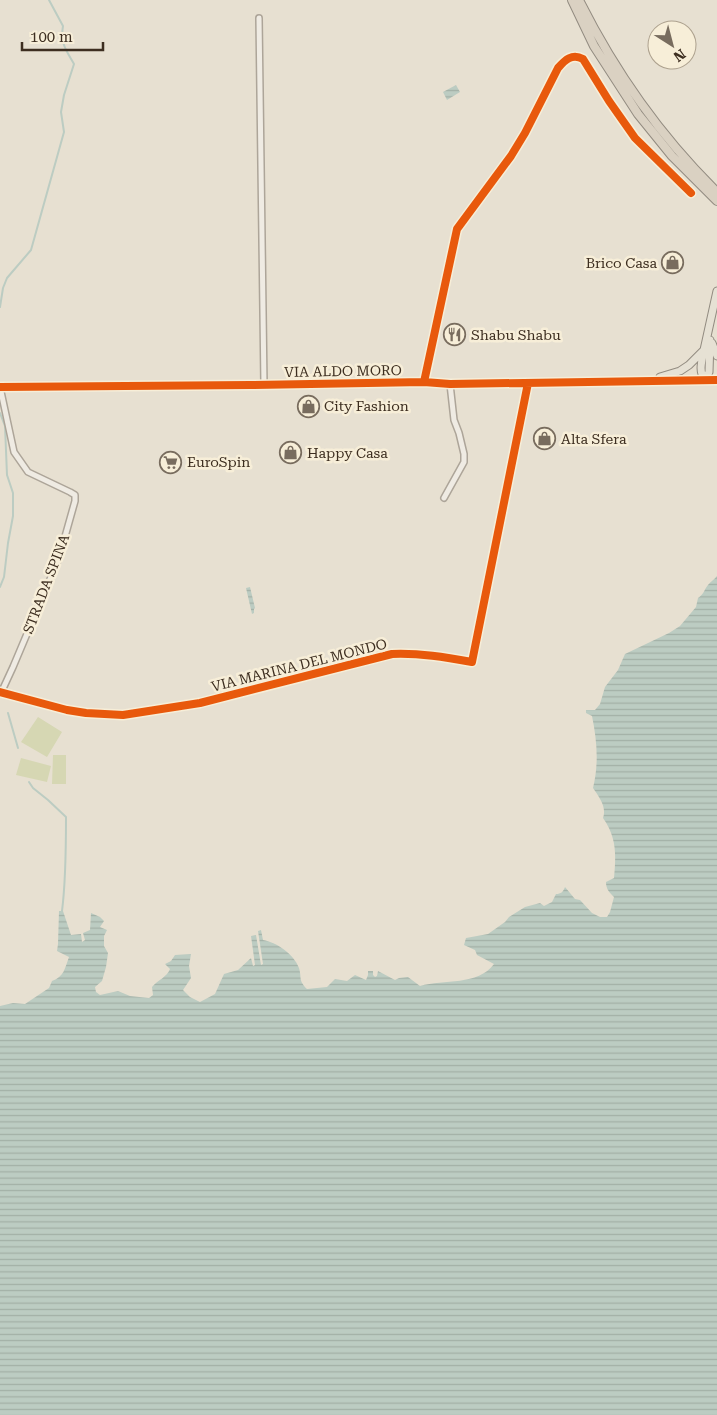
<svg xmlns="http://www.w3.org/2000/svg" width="717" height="1415" viewBox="0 0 717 1415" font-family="'Roboto Serif',serif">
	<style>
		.grass { fill: #d6d7b3 }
		.water { fill: url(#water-rules) }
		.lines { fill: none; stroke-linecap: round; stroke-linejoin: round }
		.stream { stroke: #bcccc2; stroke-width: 2 }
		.minor-casing { stroke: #ada599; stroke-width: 8 }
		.major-casing { stroke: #928b80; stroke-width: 9 }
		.highway-casing { stroke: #928b80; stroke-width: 10 }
		.minor { stroke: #efebe3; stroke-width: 5 }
		.major { stroke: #e6e1d4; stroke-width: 7 }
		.highway { stroke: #dad1c2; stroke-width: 8 }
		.cycleway-casing { stroke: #f7eed8; stroke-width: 11 }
		.cycleway { stroke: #e8590c; stroke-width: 8 }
		.labels { text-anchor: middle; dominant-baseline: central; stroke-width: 5; stroke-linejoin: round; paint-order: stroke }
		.poi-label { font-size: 14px; fill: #3d2e20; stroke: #f7eed8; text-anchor: start }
		.street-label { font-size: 14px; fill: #3d2e20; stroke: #f7eed8 }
	</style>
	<defs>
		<pattern id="water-rules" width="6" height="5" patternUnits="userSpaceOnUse" patternTransform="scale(1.25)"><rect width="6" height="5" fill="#bcccc2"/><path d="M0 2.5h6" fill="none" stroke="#a2b0a6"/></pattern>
	</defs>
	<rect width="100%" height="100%" fill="#e7e0d1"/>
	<path class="grass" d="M38 717 62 732 47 757 21 742Z
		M53 755H66V784H52Z
		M21 758 51 766 47 782 16 775Z"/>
	<path class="water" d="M456 85 460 92 447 100 443 92Z
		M717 576V1415H0V1006L13 1003 25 1004 49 988 52 981C64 977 65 968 69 957L57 951 58 944 59 911H63L71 935 81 934 82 942 85 940 83 933 90 930 91 913 100 917 104 921 100 927 107 930 104 936V946L108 953 106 967 102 981 95 987 96 992 100 995 118 991 130 996 149 998 153 995 152 987C158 980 167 977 170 969L165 964 171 961 175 955 191 954 189 966 191 978 183 990 190 997 200 1002 215 994 224 974 238 970 251 958 253 966 255 965 251 936 256 935 261 965 263 964 258 931 261 930 263 940C276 942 294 954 299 968 302 978 298 980 307 989L327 987 335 979 347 981 355 975 366 980 368 975V971H373V975L375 977 377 976 378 971 395 980 399 978 408 977 420 986C444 979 478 986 494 964L477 955 475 950 464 945 466 938 488 934 505 922 509 917 525 907 540 903 544 906 552 902 556 894C561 894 563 892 565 887L575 899 580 900 592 913 600 917H607L610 912 614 897C609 892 606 889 606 882L614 878C616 855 617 838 603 818 607 807 599 797 593 788 599 764 597 740 592 716L586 713V710H595L600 704 605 687 618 670 625 654 669 633 680 626 696 607 698 598C704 594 704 590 708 585 711 581 714 580 717 576Z
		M250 587 255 608 254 609V613L252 614 246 588Z"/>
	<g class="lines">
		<path class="stream" d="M0 307 3 288 7 278 31 250 64 132 61 112 64 95 74 64C66 50 60 43 63 26L49 0
			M0 413 5 426 7 475 13 493V516L8 543 4 577 0 587
			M8 713 18 748
			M29 782 33 788 48 800 66 817C66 849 66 880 62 911"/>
		<defs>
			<path id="minor" d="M259 18 264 385
				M424 382 457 229 511 156 525 133 558 68C565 60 572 53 583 59L609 101 635 138 691 193
				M0 387 14 452 28 472 70 492 75 495V501L59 558 13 667 1 693
				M444 498 464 462V454L459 433 454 420 450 384
				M0 692 67 710 86 713 123 715 200 703 392 654C420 653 445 657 472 662L528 383"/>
			<path id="major" d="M712 343 717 356
				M704 350C702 361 698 371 705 380
				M660 377 680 371 689 365 704 350 717 291
				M705 380 709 372 710 340
				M0 387 250 385 424 382 450 384 717 380"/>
			<path id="highway" d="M572 0 594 46 638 114 672 156 717 201
				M579 0C615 72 660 136 717 192"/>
		</defs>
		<use href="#minor" class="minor-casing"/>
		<use href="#major" class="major-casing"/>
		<use href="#highway" class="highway-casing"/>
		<use href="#minor" class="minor"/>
		<use href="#major" class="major"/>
		<use href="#highway" class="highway"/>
		<defs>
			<path id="cycleway" d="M424 382 457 229 511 156 525 133 558 68C565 60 572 53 583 59L609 101 635 138 691 193
				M0 387 250 385 424 382 450 384 717 380
				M0 692 67 710 86 713 123 715 200 703 392 654C420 653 445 657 472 662L528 383"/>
		</defs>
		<use href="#cycleway" class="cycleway-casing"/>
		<use href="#cycleway" class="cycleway"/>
	</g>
	<defs>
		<symbol id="shop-ring" viewBox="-11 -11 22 22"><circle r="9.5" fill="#f7eed8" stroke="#786c5e" stroke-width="1.5"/><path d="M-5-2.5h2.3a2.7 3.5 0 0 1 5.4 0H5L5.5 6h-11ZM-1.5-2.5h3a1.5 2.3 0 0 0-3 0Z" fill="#786c5e"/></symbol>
		<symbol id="restaurant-ring" viewBox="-11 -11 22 22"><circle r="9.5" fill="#f7eed8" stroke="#786c5e" stroke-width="1.5"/><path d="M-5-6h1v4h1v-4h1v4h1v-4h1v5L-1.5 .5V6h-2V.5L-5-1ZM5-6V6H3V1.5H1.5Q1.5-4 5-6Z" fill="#786c5e"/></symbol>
		<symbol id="supermarket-ring" viewBox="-11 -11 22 22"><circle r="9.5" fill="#f7eed8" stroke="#786c5e" stroke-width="1.5"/><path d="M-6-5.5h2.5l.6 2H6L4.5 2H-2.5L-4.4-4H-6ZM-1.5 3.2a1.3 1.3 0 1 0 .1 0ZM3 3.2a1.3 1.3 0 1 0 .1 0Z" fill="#786c5e"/></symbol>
	</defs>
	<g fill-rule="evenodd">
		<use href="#shop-ring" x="660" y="250" width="25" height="25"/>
		<use href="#restaurant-ring" x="442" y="322" width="25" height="25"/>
		<use href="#shop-ring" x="296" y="394" width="25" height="25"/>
		<use href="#shop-ring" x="532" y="426" width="25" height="25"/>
		<use href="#shop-ring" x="278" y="440" width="25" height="25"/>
		<use href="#supermarket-ring" x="158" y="450" width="25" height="25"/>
	</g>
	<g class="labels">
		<g class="poi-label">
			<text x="657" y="263" text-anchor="end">Brico Casa</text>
			<text x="471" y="335">Shabu Shabu</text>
			<text x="324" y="406">City Fashion</text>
			<text x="561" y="439">Alta Sfera</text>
			<text x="307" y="453">Happy Casa</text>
			<text x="187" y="462">EuroSpin</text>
		</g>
		<g class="street-label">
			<text transform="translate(343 371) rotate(-1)">VIA ALDO MORO</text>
			<text transform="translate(46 584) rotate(-69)">STRADA SPINA</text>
			<text transform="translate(299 665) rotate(-14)">VIA MARINA DEL MONDO</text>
		</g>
	</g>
	<g transform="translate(672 45) rotate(144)"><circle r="24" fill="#f7eed8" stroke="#ada18e"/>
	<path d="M0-4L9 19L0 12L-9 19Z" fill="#786c5e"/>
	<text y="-8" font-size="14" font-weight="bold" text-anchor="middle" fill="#3d2e20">N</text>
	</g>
	<path d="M22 42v8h81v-8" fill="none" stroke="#3d2e20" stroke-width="2.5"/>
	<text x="30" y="42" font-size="15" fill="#3d2e20" stroke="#f7eed8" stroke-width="4" paint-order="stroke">100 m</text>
</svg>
